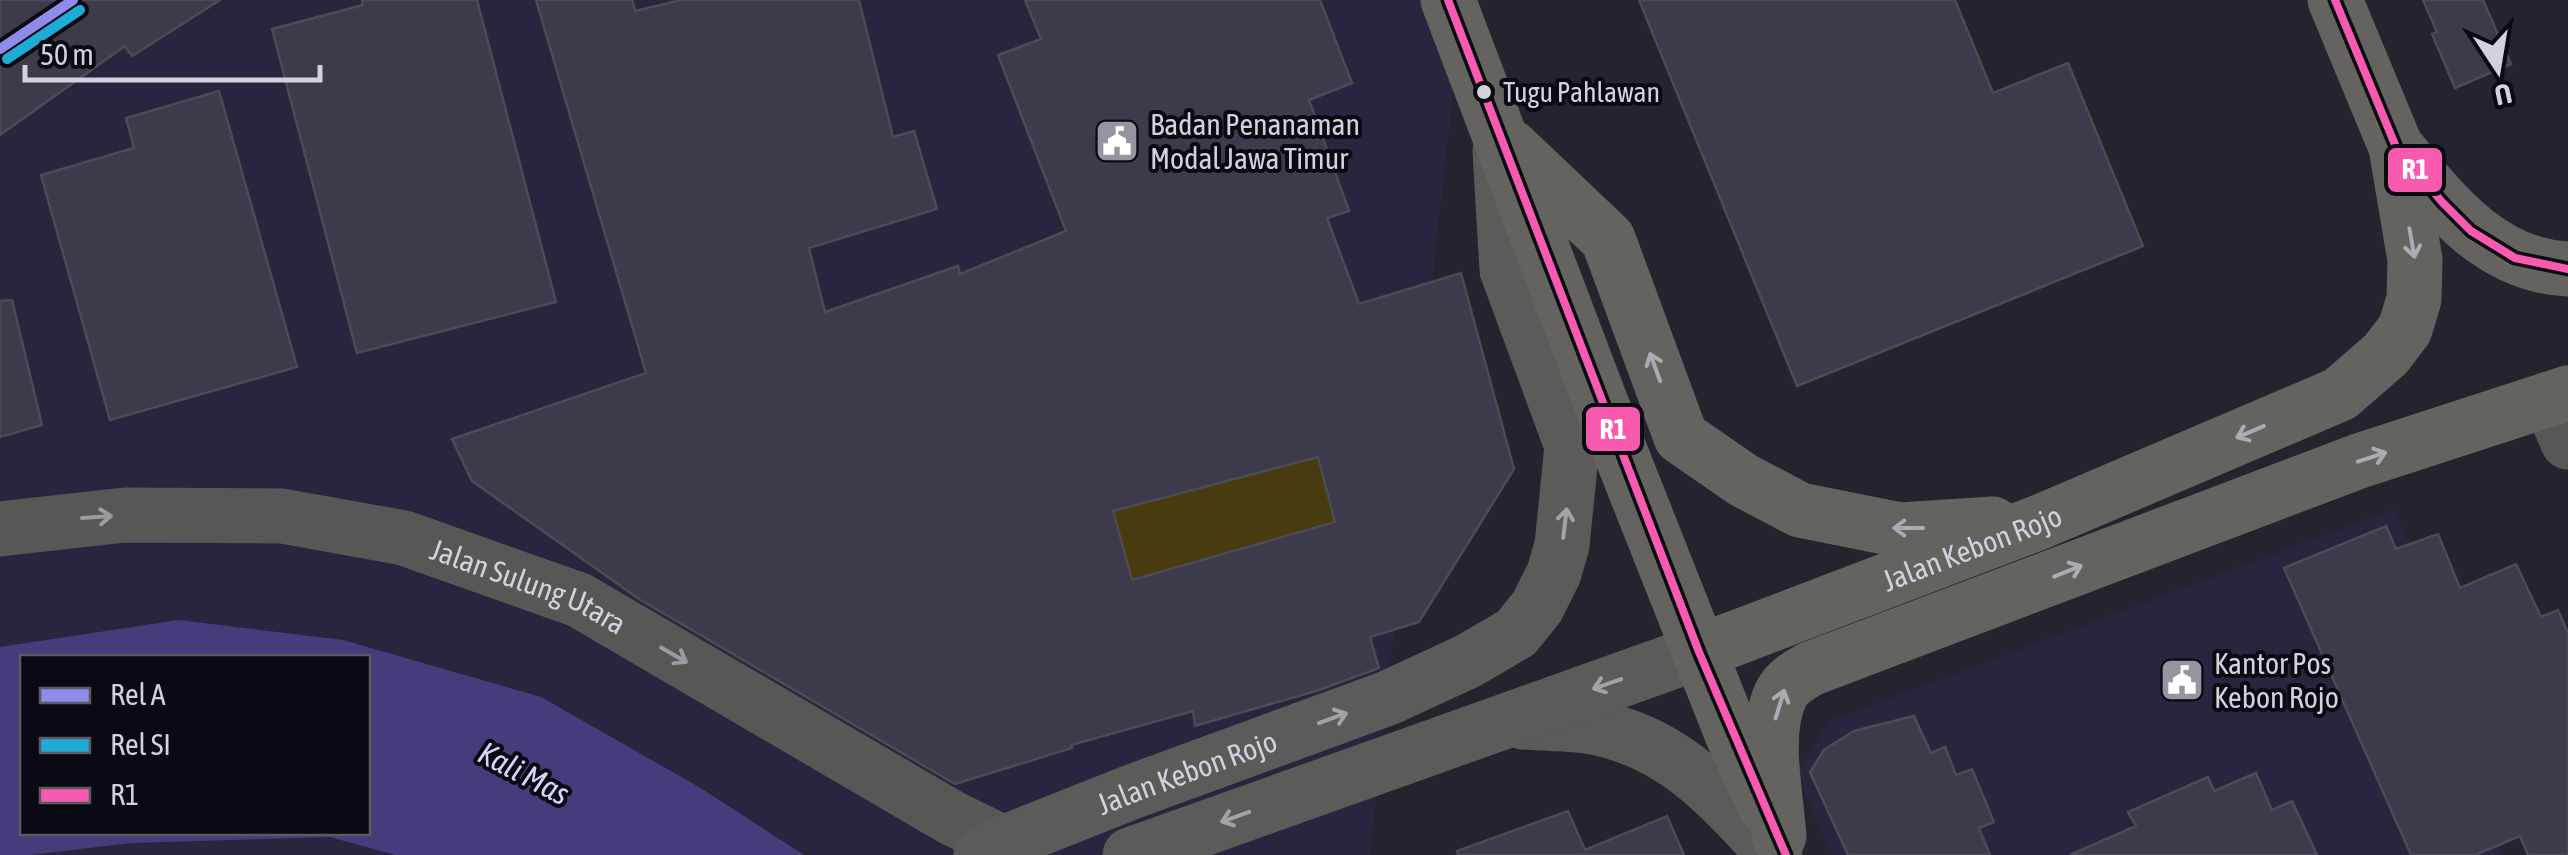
<svg xmlns="http://www.w3.org/2000/svg" width="2568" height="855" viewBox="0 0 2568 855" font-family="'Asap Condensed',sans-serif">
	<style>
		.built { fill: #27263e; fill-rule: evenodd }
		.green { fill: #483b10 }
		.water { fill: #453d7b; fill-rule: evenodd }
		.building { fill: #3c3a4b; stroke: #4c4b54; stroke-width: 2.5; fill-rule: evenodd }
		.lines { fill: none; stroke-linecap: round; stroke-linejoin: round }
		.tertiary { stroke: #585756; stroke-width: 55 }
		.secondary { stroke: #5c5b59; stroke-width: 55 }
		.primary { stroke: #656360; stroke-width: 55 }
		.bus-1-casing { stroke: #0a0a12; stroke-width: 15 }
		.bus-1 { stroke: #f75aaf; stroke-width: 8 }
		.rail-1-casing { stroke: #0a0a12; stroke-width: 18 }
		.rail-2-casing { stroke: #0a0a12; stroke-width: 18 }
		.rail-1 { stroke: #908ae8; stroke-width: 10 }
		.rail-2 { stroke: #20abd6; stroke-width: 10 }
		.oneway { stroke: #acabb3 }
		.oneway2 { stroke: #9b9ba1 }
		.oneway3 { stroke: #a3a2a9 }
		.bus-dot { fill: #d2d2df; stroke: #0a0a12; stroke-width: 4 }
		.labels { text-anchor: middle; dominant-baseline: central; stroke-width: 8; stroke-linejoin: round; paint-order: stroke }
		.bus-label { font-size: 28px; fill: #d2d2df; stroke: #0a0a12; text-anchor: start }
		.poi-label { font-size: 30px; fill: #d2d2df; stroke: #0a0a12; text-anchor: start }
		.street-label { font-size: 30px; fill: #d2d2df; stroke: #0a0a12 }
		.water-label { font-size: 32px; font-style: italic; fill: #d6d4fd; stroke: #0a0a12 }
		.line-badge { stroke: #0a0a12; stroke-width: 4 }
		.badge-label { font-size: 28px; text-anchor: middle; font-weight: bold; fill: #fff }
	</style>
	<rect width="100%" height="100%" fill="#24232e"/>
	<path class="built" d="M0 0H1463L1370 855H0ZM22 658H368V832H22Z
		M2394 509 2443 623 2409 640 2504 855H1832L1796 774 1829 721Z"/>
	<path class="green" d="M1318 457 1335 522 1132 580 1113 511Z"/>
	<path class="water" d="M179 620 343 640 541 697 699 787 804 855H395L330 837 131 843 30 855H0V647ZM22 658H368V832H22Z"/>
	<path class="building" d="M0 0H220L132 56 125 46 0 135Z
		M362 0H477L556 302 357 353 272 29 363 5Z
		M536 0H632L635 11 681 0H859L893 137 914 131 937 209 809 248 825 312 958 266 960 274 1066 231 998 55 1041 39 1025 0H1320L1352 83 1309 100 1349 211 1327 218 1359 304 1461 273 1514 469 1419 622 1370 637 1379 668 1319 690 1195 726 1193 711 1071 745 1072 748 955 784 639 599 472 481 452 439 646 373ZM1318 457 1335 522 1132 580 1113 511Z
		M1639 0H1955L1993 93 2068 63 2143 246 1797 386Z
		M2423 0H2483L2511 64 2455 88 2432 34 2437 32Z
		M219 91 297 367 110 420 41 175 134 148 126 118Z
		M12 300 42 425 0 437V301Z
		M2386 526 2396 549 2438 534 2460 588 2516 564 2541 617 2558 610 2568 633V855H2528L2520 836 2475 855H2411L2284 568Z
		M1914 716 1931 753 1945 747 1956 775 1972 769 1994 822 1979 828 1990 855H1848L1810 772 1824 750 1854 731Z
		M2256 773 2272 810 2292 801 2317 855H2070L2136 826 2128 812 2208 777 2214 791Z
		M1568 811 1585 850 1667 816 1684 855H1458L1457 851Z"/>
	<g class="lines">
		<g class="tertiary">
			<path d="M2549 399 2568 442"/>
			<path id="s1" d="M0 529 125 515 282 516 404 538 579 600 952 818 1003 843"/>
		</g>
		<g class="secondary">
			<path d="M1524 722C1547 724 1572 723 1594 727 1677 744 1720 797 1775 855"/>
			<path id="s2" d="M981 855 1003 843 1129 793 1388 698 1468 661 1516 633 1537 607 1554 573 1562 545 1572 446 1507 270 1500 151"/>
			<path d="M1130 855 1699 652"/>
		</g>
		<g class="primary">
			<path d="M1448 0 1599 398 1732 734 1765 806"/>
			<path d="M1511 147 1608 239 1681 437 1743 480 1800 510 1900 530 1993 524"/>
			<path d="M2398 149C2443 204 2491 266 2568 269"/>
			<path id="s3" d="M1699 652 2040 522 2340 394 2386 354 2405 329 2414 299 2415 260 2396 147 2335 0"/>
			<path d="M1779 836C1776 793 1762 735 1781 694 1787 682 1798 676 1810 669L2359 461 2568 393"/>
		</g>
		<defs>
			<path id="bus-1" d="M1448 0 1699 652 1786 855
				M2335 0 2396 147 2442 202 2471 231 2515 258 2568 269"/>
		</defs>
		<use href="#bus-1" class="bus-1-casing"/>
		<use href="#bus-1" class="bus-1"/>
		<defs>
			<path id="rail-1" d="M0 49 73 0"/>
			<path id="rail-2" d="M7 59 80 10"/>
		</defs>
		<use href="#rail-1" class="rail-1-casing"/>
		<use href="#rail-2" class="rail-2-casing"/>
		<use href="#rail-1" class="rail-1"/>
		<use href="#rail-2" class="rail-2"/>
	</g>
	<defs><path id="oneway-shaft" d="M-6 0H5M1.5-3L5.5 0L1.5 3" fill="none" stroke-width="1.6" stroke-linecap="round" stroke-linejoin="round" transform="scale(2.5)"/></defs>
	<g class="oneway">
		<use href="#oneway-shaft" transform="translate(2412 243) rotate(80)"/>
		<use href="#oneway-shaft" transform="translate(1655 367) rotate(-110)"/>
		<use href="#oneway-shaft" transform="translate(2250 432) rotate(157)"/>
		<use href="#oneway-shaft" transform="translate(2372 457) rotate(-18)"/>
		<use href="#oneway-shaft" transform="translate(1908 528) rotate(-180)"/>
		<use href="#oneway-shaft" transform="translate(2068 571) rotate(-22)"/>
		<use href="#oneway-shaft" transform="translate(1780 704) rotate(-73)"/>
	</g>
	<g class="oneway2">
		<use href="#oneway-shaft" transform="translate(97 517) rotate(-4)"/>
		<use href="#oneway-shaft" transform="translate(674 655) rotate(30)"/>
	</g>
	<g class="oneway3">
		<use href="#oneway-shaft" transform="translate(1565 523) rotate(-83)"/>
		<use href="#oneway-shaft" transform="translate(1607 684) rotate(161)"/>
		<use href="#oneway-shaft" transform="translate(1333 718) rotate(-20)"/>
		<use href="#oneway-shaft" transform="translate(1235 817) rotate(160)"/>
	</g>
	<defs>
		<symbol id="civic-square" viewBox="-11 -11 22 22"><rect x="-9" y="-9" width="18" height="18" rx="4" fill="#9595a1" stroke="#0a0a12"/><path d="M-.6-6.5H3V-4.5H.6V-3L4-1V1h2V6H-6V1h2V-1L-.6-3ZM-1.2 2.5V6h2.4V2.5Z" fill="#fff"/></symbol>
	</defs>
	<g fill-rule="evenodd">
		<use href="#civic-square" x="1092" y="116" width="50" height="50"/>
		<use href="#civic-square" x="2157" y="655" width="50" height="50"/>
	</g>
	<circle class="bus-dot" cx="1484" cy="92" r="9"/>
	<g class="labels">
		<g class="bus-label">
			<text x="1503" y="92">Tugu Pahlawan</text>
		</g>
		<g class="poi-label">
			<text x="1150" y="124">Badan Penanaman<tspan x="1150" dy="34">Modal Jawa Timur</tspan></text>
			<text x="2214" y="663">Kantor Pos<tspan x="2214" dy="34">Kebon Rojo</tspan></text>
		</g>
		<g class="street-label">
			<text stroke="none"><textPath href="#s3" startOffset="292">Jalan Kebon Rojo</textPath></text>
			<text stroke="none"><textPath href="#s1" startOffset="540">Jalan Sulung Utara</textPath></text>
			<text stroke="none"><textPath href="#s2" startOffset="222">Jalan Kebon Rojo</textPath></text>
		</g>
		<g class="water-label">
			<text transform="translate(524 773) rotate(28)">Kali Mas</text>
		</g>
	</g>
	<g class="line-badge">
		<rect x="2386" y="146" width="58" height="48" rx="10" fill="#f75aaf"/>
		<rect x="1584" y="405" width="58" height="48" rx="10" fill="#f75aaf"/>
	</g>
	<g class="badge-label">
		<text x="2415" y="179">R1</text>
		<text x="1613" y="439">R1</text>
	</g>
	<rect x="20" y="655" width="350" height="180" fill="#0a0a12" stroke="#5a5a64" stroke-width="2.5"/>
	<rect x="40" y="688" width="50" height="15" fill="#908ae8" stroke="#5a5a64" stroke-width="2.5"/>
	<text x="110" y="705" font-size="30" fill="#d2d2df">Rel A</text>
	<rect x="40" y="738" width="50" height="15" fill="#20abd6" stroke="#5a5a64" stroke-width="2.5"/>
	<text x="110" y="755" font-size="30" fill="#d2d2df">Rel SI</text>
	<rect x="40" y="788" width="50" height="15" fill="#f75aaf" stroke="#5a5a64" stroke-width="2.5"/>
	<text x="110" y="805" font-size="30" fill="#d2d2df">R1</text>
	<g transform="translate(2498 70) rotate(168)" stroke="#0a0a12" stroke-width="8" paint-order="stroke">
	<path d="M0-8L18 38L0 25L-18 38Z" fill="#d2d2df"/>
	<text y="-15" font-size="28" font-weight="bold" text-anchor="middle" fill="#d2d2df">U</text>
	</g>
	<path d="M25 65v15h295v-15" fill="none" stroke="#d2d2df" stroke-width="5"/>
	<text x="40" y="65" font-size="30" fill="#d2d2df" stroke="#0a0a12" stroke-width="8" paint-order="stroke">50 m</text>
</svg>
